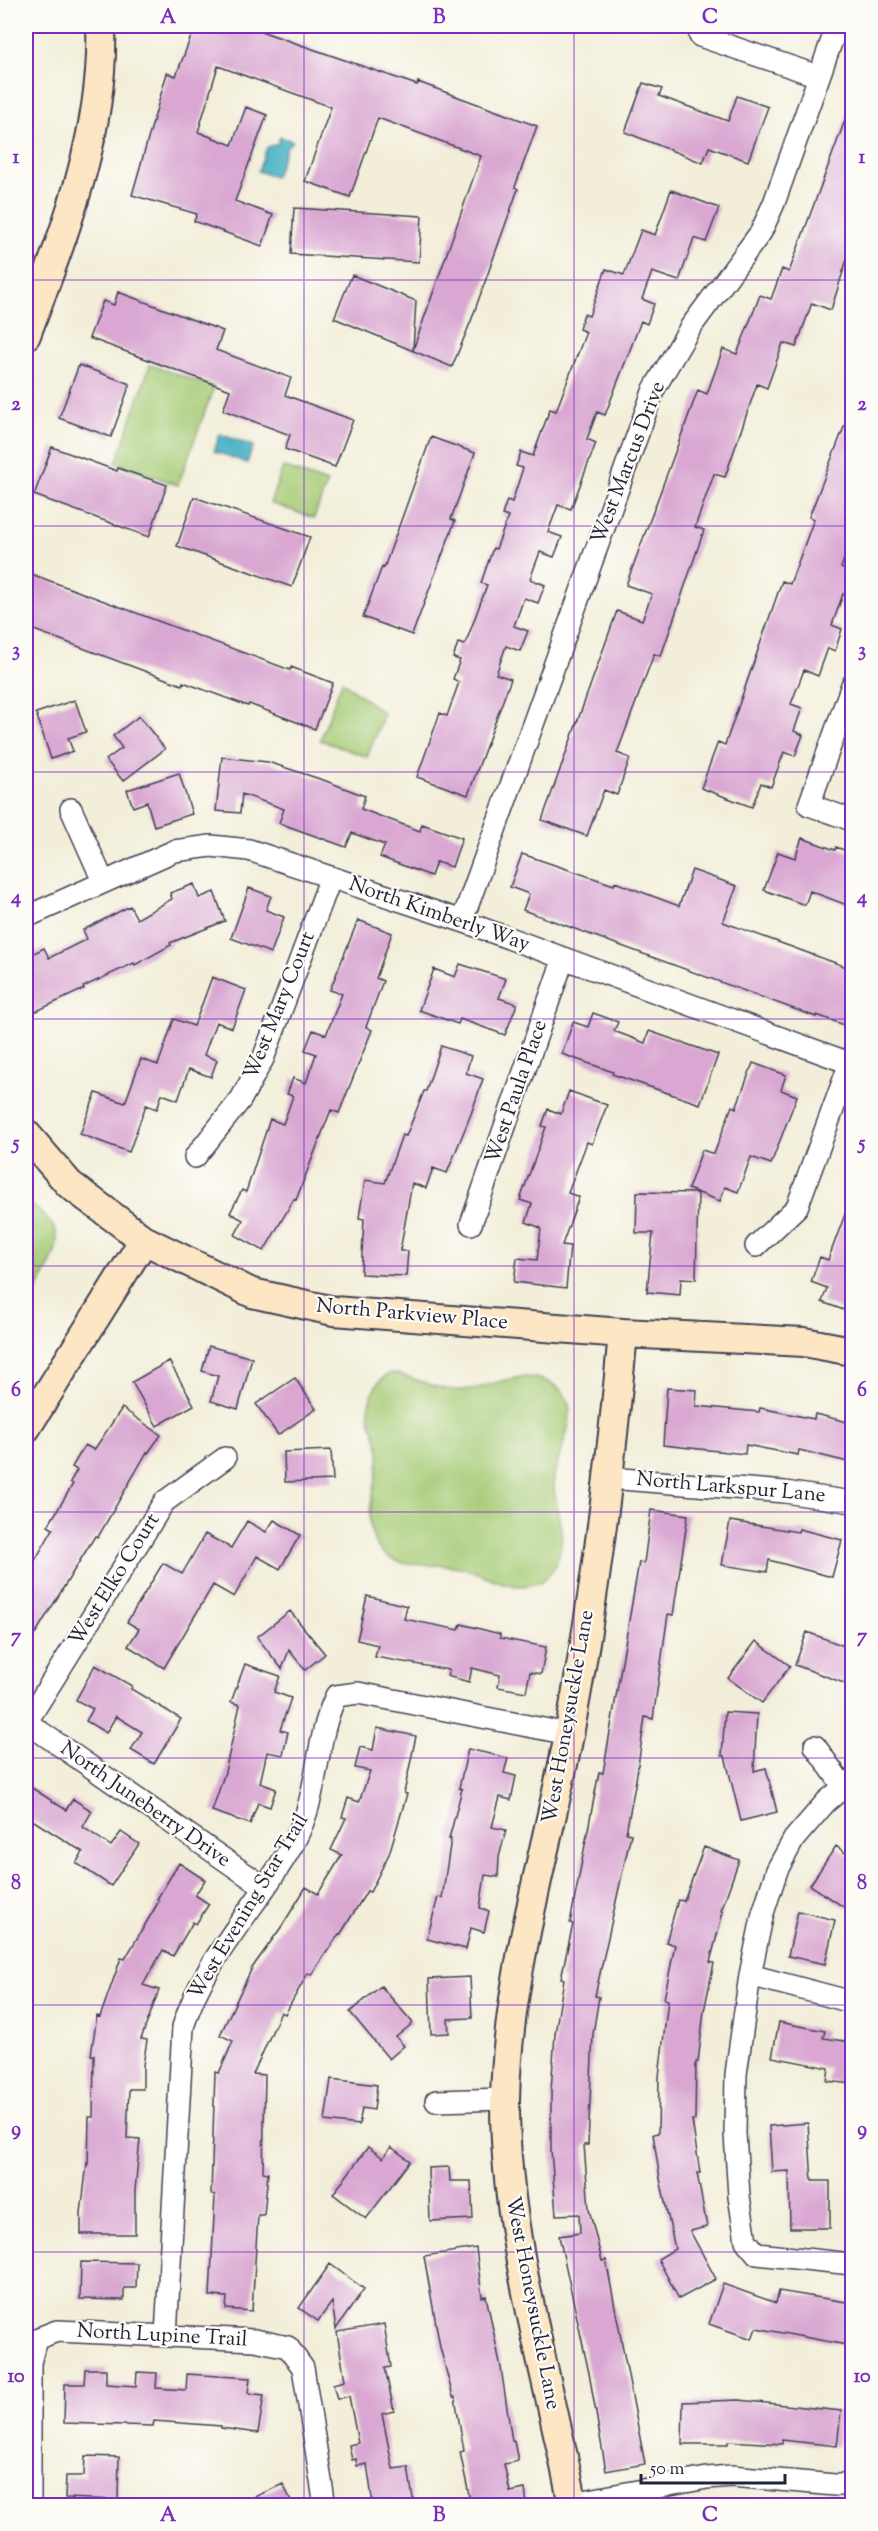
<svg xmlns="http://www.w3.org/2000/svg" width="878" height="2531" viewBox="0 0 878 2531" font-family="'Sorts Mill Goudy',serif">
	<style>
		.green { fill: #a5ca74; stroke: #647658; stroke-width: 1.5 }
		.water { fill: #45b1c3; stroke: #346a7f; stroke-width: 1.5 }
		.building { fill: #d9a7d2 }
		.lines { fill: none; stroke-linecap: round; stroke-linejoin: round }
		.street-casing { stroke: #414153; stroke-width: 24 }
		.secondary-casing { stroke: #414153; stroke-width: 32 }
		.street { stroke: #fff; stroke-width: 21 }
		.secondary { stroke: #fce6c4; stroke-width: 28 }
		.grid { fill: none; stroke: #7b2cbf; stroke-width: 1.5; stroke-opacity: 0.55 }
		.labels { text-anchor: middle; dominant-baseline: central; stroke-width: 4.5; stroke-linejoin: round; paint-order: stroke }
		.street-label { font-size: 21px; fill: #22223b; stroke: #fdfcf7 }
		.neatline { fill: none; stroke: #7b2cbf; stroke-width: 2 }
		.grid-label { font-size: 20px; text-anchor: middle; font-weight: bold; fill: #7b2cbf }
	</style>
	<rect width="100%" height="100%" fill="#fdfcf7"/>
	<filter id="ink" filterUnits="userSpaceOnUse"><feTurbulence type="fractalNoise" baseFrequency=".0167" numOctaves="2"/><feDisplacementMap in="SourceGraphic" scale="12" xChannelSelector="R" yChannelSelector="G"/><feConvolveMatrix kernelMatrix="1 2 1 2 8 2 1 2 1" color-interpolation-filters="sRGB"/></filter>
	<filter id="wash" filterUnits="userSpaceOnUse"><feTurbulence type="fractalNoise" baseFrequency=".008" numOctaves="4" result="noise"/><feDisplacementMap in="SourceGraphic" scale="24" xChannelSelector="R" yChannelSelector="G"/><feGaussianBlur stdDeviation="1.35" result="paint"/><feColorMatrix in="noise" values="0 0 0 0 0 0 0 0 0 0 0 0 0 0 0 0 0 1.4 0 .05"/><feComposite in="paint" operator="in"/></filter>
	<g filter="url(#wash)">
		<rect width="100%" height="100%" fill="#f2eed9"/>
		<path class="green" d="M150 365 214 387 178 485 116 463Z
			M283 467 327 483 314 518 270 503Z
			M342 681 384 714 367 757 320 740Z
			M26 1200C35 1208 50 1219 55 1230 64 1249 40 1279 34 1298 32 1307 27 1321 28 1330 28 1346 32 1350 26 1366Z
			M391 1373C413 1375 433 1390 456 1390 492 1392 519 1362 557 1387 586 1408 557 1451 554 1477 551 1509 572 1532 555 1565 551 1573 548 1578 540 1582 511 1594 490 1575 463 1568 438 1561 398 1572 380 1550 356 1521 382 1481 379 1449 378 1436 368 1423 369 1409 370 1393 376 1380 391 1373Z"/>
		<path class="water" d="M280 137 293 141 287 146 275 177 258 171 267 147 277 144Z
			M220 434 253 446 247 463 214 451Z"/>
		<g id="blocks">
			<path class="building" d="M195 26H246L417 85 418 82 537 126 515 187 518 189 471 321 452 367 334 318 352 275 416 301 413 350 481 156 378 118 350 197 305 181 331 107 218 66 198 132 232 145 246 107 267 115 235 201 273 215 262 246 194 221 197 214 132 195 167 73 176 76Z
				M643 83 662 89 659 96 728 121 737 96 768 107 748 161 709 147 703 163 625 132Z
				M851 104H852V243L831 310 812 303 796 347 783 343 767 388 757 384 725 477 714 474 695 527 704 530 673 621 661 656 654 654 617 753 630 758 617 795 604 790 587 836 542 820 617 611 642 620 652 594 626 585 698 390 707 394 723 349 737 354 760 295 771 299 782 269 789 272Z
				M671 190 719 208 706 242 694 238 679 281 652 272 642 299 654 304 647 324 641 321 605 415 597 412 587 439 596 443 571 509 558 505 548 532 562 537 554 557 540 552 530 579 545 585 538 603 524 598 514 626 528 631 520 651 506 646 496 674 511 679 468 795 417 777 440 713 447 716 459 682 453 679 460 660 453 658 458 643 465 645 487 585 481 583 493 548 496 549 508 517 502 515 507 500 512 502 523 468 516 466 521 452 533 456 550 409 556 411 586 332 579 329 584 314 589 316 606 269 624 275 641 230 655 235Z
				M294 208 422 216 419 262 291 254Z
				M118 292 223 331 216 350 291 378 285 395 353 420 335 467 285 449 290 435 223 410 230 390 89 338 103 301 114 305Z
				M79 365 130 384 111 437 59 418Z
				M851 409H852V536L841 568 852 572V579L847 595 843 594 832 625 842 629 835 651 828 648 818 676 804 670 791 704 802 708 794 731 803 735 795 756 784 752 771 787 761 783 752 807 701 788 718 742 725 745 782 581 790 584 814 519 809 517Z
				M431 437 475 453 451 519 455 521 412 635 363 617 382 567 384 568Z
				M52 447 117 471 118 468 167 485 149 537 34 495Z
				M194 497 310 537 292 587 177 546Z
				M26 572 290 670 291 667 333 683 315 729 249 704 248 706 183 682 182 685 26 627Z
				M75 700 86 732 68 738 73 751 51 759 36 713Z
				M139 716 165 749 123 781 106 760 122 748 113 736Z
				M222 757 268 762 326 781 365 796 361 809 420 831 422 824 462 838 452 867 436 862 431 876 380 857 385 845 352 833 346 847 279 823 284 809 242 794 240 813 216 811Z
				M179 773 192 814 154 826 147 802 133 807 127 790Z
				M802 838 835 850 836 847 852 853V907L810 891 805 905 764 890 778 852 795 858Z
				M522 854 614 885 615 882 679 906 692 870 737 886 723 922 852 969V1028L817 1015 816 1017 523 910 529 894 510 887Z
				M194 884 199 898 214 892 225 921 170 943 171 945 135 965 134 963 83 987 84 989 26 1016V957L44 948 49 958 87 939 83 930 130 906 137 919 172 899 170 893Z
				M249 888 271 896 266 910 284 917 271 953 231 938Z
				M358 920 392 933 376 978 383 981 366 1027 372 1030 339 1113 331 1110 296 1200 294 1199 264 1251 235 1235 243 1220 230 1213 242 1190 246 1192 270 1119 283 1124 293 1096 287 1094 293 1078 306 1083 316 1054 305 1050 313 1030 326 1035 342 994 330 990Z
				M460 964 506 979 499 998 517 1004 505 1035 460 1019 458 1024 419 1010 434 969 455 977Z
				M212 977 246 990 232 1028 216 1022 204 1055 217 1060 211 1077 189 1069 178 1100 162 1094 157 1109 146 1105 129 1152 80 1134 96 1093 125 1103 141 1059 158 1065 174 1019 194 1026Z
				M593 1013 618 1022 614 1031 645 1043 649 1031 718 1055 700 1104 612 1074 613 1072 562 1054 573 1022 588 1027Z
				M441 1046 471 1056 466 1073 483 1079 471 1114 447 1173 433 1168 426 1188 412 1183 400 1251H408L406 1276 361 1274 364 1219 359 1218 365 1180 385 1183 402 1135 406 1136 424 1091H426Z
				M753 1063 786 1075 781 1090 797 1096 771 1164 751 1157 738 1192 725 1187 720 1201 688 1189 702 1150 714 1154 732 1106 736 1108Z
				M569 1091 607 1105 592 1144 587 1142 568 1193 579 1197 562 1245 570 1246 566 1288 514 1282 517 1258 537 1260 541 1228 526 1222 532 1204 520 1200 546 1127 542 1126 548 1109 561 1114Z
				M637 1192 698 1193 696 1279 681 1278 680 1295 647 1292 653 1233H636Z
				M851 1198H852V1303L849 1312 822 1302 827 1288 811 1282 820 1257 828 1260Z
				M209 1346 252 1358 238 1409 211 1401 218 1376 202 1371Z
				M169 1361 194 1405 157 1426 132 1382Z
				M295 1378 316 1409 278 1435 256 1404Z
				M667 1388 697 1390 696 1406 759 1412 760 1408 814 1419 815 1414 852 1423V1463L799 1450 798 1455 746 1445 745 1454 663 1445Z
				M122 1408 161 1435 148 1453 147 1452 98 1537 95 1536 26 1649V1576L53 1529 48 1526 73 1484 70 1482 77 1470 72 1467 85 1445 94 1450Z
				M331 1450 333 1480 285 1482 284 1452Z
				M651 1510 688 1515 673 1615 668 1614 653 1719 645 1717 636 1780 626 1833 631 1834 595 1996 599 1997 593 2034 588 2145H584L589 2209 602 2261 606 2260 645 2464 606 2471 589 2373 559 2236 580 2233 579 2214 556 2215 551 2150V2090L555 2034 564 1979 561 1978 573 1924 570 1923 599 1772 603 1773 639 1562 644 1563Z
				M274 1520 300 1535 280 1569 257 1556 234 1597 213 1585 164 1668 128 1646 139 1629 127 1622 163 1563 182 1574 205 1534 231 1548 247 1521 266 1532Z
				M730 1521 798 1532 799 1529 842 1540 832 1577 769 1560 767 1572 722 1565Z
				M367 1596 407 1606 404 1619 459 1630 461 1624 500 1634V1638L546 1647 541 1674 530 1672 526 1692 498 1687 500 1675 472 1668 469 1682 447 1676 449 1670 375 1657 378 1645 357 1640Z
				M290 1611 325 1654 305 1670 289 1650 282 1669 257 1637Z
				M807 1632 852 1649V1686L795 1665Z
				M756 1641 790 1666 762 1703 728 1678Z
				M245 1664 280 1676 274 1692 291 1698 280 1730 288 1732 283 1755 267 1752 260 1783 276 1789 270 1807 258 1803 250 1824 212 1811 225 1772 240 1705 231 1702Z
				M95 1665 132 1686 131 1689 181 1719 154 1764 131 1750 142 1732 116 1716 106 1733 86 1721 93 1709 76 1700Z
				M725 1712 757 1714 754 1771 766 1768 777 1812 741 1821 725 1756H722Z
				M377 1728 416 1736 404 1793 407 1794 389 1854 370 1892 367 1891 340 1935 339 1934 311 1975 308 1973 285 2014 281 2012 253 2074 265 2075 263 2172 268 2173 264 2215H258L252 2311 226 2309 227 2297 210 2296 215 2195 211 2194 215 2072 219 2073 233 2041 220 2035 252 1968 282 1926 306 1887 318 1894 342 1855 331 1850 346 1818 342 1817 348 1798 359 1802 370 1771 355 1768 360 1747 373 1750Z
				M468 1749 508 1758 504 1773 516 1776 511 1800 500 1797 492 1827 506 1830 499 1857 498 1877 485 1875 480 1908 489 1911 484 1932 471 1928 466 1949 427 1939 438 1897 442 1898 451 1839H449L462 1789 459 1788Z
				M26 1784 66 1810 73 1799 92 1811 83 1827 111 1846 121 1832 139 1844 111 1886 76 1863 83 1852 26 1816Z
				M836 1846 852 1858V1897L845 1908 810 1885Z
				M704 1847 739 1860 721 1911 723 1912 710 1962 714 1963 704 2011 698 2062H696L695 2120H692L700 2173H697L707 2227 690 2231 716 2279 679 2299 658 2259 675 2249 660 2179 653 2134 658 2133 659 2077 668 2000 664 1999 675 1945 666 1942 678 1900 684 1901Z
				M179 1863 205 1880 195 1895 209 1904 196 1924 193 1922 173 1956 163 1950 143 1985 159 1990 141 2039 147 2040 143 2065V2089H129L127 2138 140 2139 135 2190V2234H81V2213L87 2163 88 2164 89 2117H93L94 2055H91L97 2016 100 2017 121 1958 125 1959 159 1901 157 1899Z
				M798 1911 835 1920 825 1964 788 1956Z
				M470 1977 472 2018 448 2019 449 2033 431 2034 429 1979Z
				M381 1986 413 2023 396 2037 404 2046 389 2059 350 2012Z
				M779 2022 825 2031 823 2038 852 2042V2084L827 2081 829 2068 772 2057Z
				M331 2079 377 2085 374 2110 362 2108 359 2125 325 2121Z
				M808 2123 812 2181H830V2228H790L789 2171 772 2172 769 2126Z
				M368 2147 383 2158 391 2147 410 2161 366 2219 333 2194Z
				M449 2167 450 2181H471L473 2219 430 2221 428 2168Z
				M476 2248 482 2297 486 2296 501 2368 512 2441H514L518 2461 504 2464 510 2492 525 2489 527 2505H471L460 2452 464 2451 455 2397H453L440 2347 424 2256Z
				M81 2262 137 2263 136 2288H124V2300L80 2299Z
				M330 2264 364 2289 336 2329 332 2302 318 2321 299 2308Z
				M723 2284 776 2303 779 2291 852 2303V2346L756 2328 752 2339 709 2324Z
				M384 2324 391 2367 385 2368 394 2411 382 2414 393 2469 408 2467 414 2505H373L367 2464 357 2466 356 2459 352 2460 349 2445 358 2443 349 2396 337 2399 333 2384 345 2381 337 2332Z
				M85 2369H106V2384L136 2386 137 2372 157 2373 156 2388 186 2390 187 2374 250 2378 248 2393 264 2395 258 2433 221 2428V2426L154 2421 153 2426 64 2423 65 2384H84Z
				M739 2400 841 2411 837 2446 782 2440V2444L728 2441V2444H682L683 2402Z
				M85 2456 119 2457 118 2500 65 2498 66 2476H84Z
				M283 2484 293 2505H237Z"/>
		</g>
	</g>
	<g filter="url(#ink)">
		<use href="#blocks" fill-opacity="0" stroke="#414153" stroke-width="1.5"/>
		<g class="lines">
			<defs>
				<path id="street" d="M700 36 818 76
					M852 685 809 805 852 820
					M71 809 103 881
					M26 917 174 851 211 846 249 850 462 921 852 1064
					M462 921 654 389 690 328 761 232 774 203 837 26
					M195 1157 241 1099 263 1059 331 877
					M471 1224 563 960
					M756 1246 797 1207 850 1063
					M609 1478 785 1492 852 1502
					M26 1722 264 1887
					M26 1723 164 1502 225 1458
					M815 1746 843 1786
					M852 1780 826 1802 794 1839 777 1870 763 1913 750 1975 736 2074 735 2134 739 2196 746 2241 757 2254 852 2264
					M750 1975 852 2002
					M436 2101 505 2099
					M166 2336 183 2027C204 1956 261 1904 295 1840 320 1793 314 1742 336 1696L358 1693 569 1734
					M573 2503 707 2478 731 2476 835 2485H842L852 2480
					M30 2506V2363L36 2339 57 2331 255 2340 288 2347 303 2368 325 2506"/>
				<path id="secondary" d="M26 335C63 236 105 133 101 26
					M26 1134 69 1184 144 1240 252 1293 334 1311 623 1333 804 1342 852 1351
					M26 1428 144 1240
					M573 2506C548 2371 504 2238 505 2100 507 1979 546 1853 569 1735 594 1602 611 1468 623 1333"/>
			</defs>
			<use href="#street" class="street-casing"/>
			<use href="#secondary" class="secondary-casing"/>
			<use href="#street" class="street"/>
			<use href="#secondary" class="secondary"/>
		</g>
	</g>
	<path class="grid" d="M304 26V2506M574 26V2506M26 280H852M26 526H852M26 772H852M26 1019H852M26 1266H852M26 1512H852M26 1758H852M26 2005H852M26 2252H852"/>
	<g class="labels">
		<g class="street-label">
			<text transform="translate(629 463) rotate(-69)">West Marcus Drive</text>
			<text transform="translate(439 915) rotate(19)">North Kimberly Way</text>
			<text transform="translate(280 1006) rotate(-68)">West Mary Court</text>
			<text transform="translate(517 1092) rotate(-71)">West Paula Place</text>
			<text transform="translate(412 1315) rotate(5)">North Parkview Place</text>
			<text transform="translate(731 1488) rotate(5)">North Larkspur Lane</text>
			<text transform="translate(115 1580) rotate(-58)">West Elko Court</text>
			<text transform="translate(569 1717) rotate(-80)">West Honeysuckle Lane</text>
			<text transform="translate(145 1805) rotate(35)">North Juneberry Drive</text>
			<text transform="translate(249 1907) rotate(-59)">West Evening Star Trail</text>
			<text transform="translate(532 2303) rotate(79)">West Honeysuckle Lane</text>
			<text transform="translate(162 2336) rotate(3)">North Lupine Trail</text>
		</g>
	</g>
	<rect width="878" height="2531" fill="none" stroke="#fdfcf7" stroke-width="66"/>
	<path d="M641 2474v9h144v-9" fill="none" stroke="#22223b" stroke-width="3"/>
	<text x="650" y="2474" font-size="18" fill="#22223b" stroke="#fdfcf7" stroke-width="4.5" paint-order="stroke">50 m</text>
	<rect x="33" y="33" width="812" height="2465" class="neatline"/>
	<g class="grid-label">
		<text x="168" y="23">A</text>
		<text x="439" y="23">B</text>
		<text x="710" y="23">C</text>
		<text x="16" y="163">1</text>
		<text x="862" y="163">1</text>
		<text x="16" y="410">2</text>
		<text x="862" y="410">2</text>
		<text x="16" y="656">3</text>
		<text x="862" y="656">3</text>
		<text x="16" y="903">4</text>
		<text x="862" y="903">4</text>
		<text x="16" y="1149">5</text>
		<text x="862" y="1149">5</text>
		<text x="16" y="1396">6</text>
		<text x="862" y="1396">6</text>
		<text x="16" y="1642">7</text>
		<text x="862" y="1642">7</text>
		<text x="16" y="1889">8</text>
		<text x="862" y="1889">8</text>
		<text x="16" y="2135">9</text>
		<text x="862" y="2135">9</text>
		<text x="16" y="2382">10</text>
		<text x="862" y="2382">10</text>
		<text x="168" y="2521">A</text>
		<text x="439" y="2521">B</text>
		<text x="710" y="2521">C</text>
	</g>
</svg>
